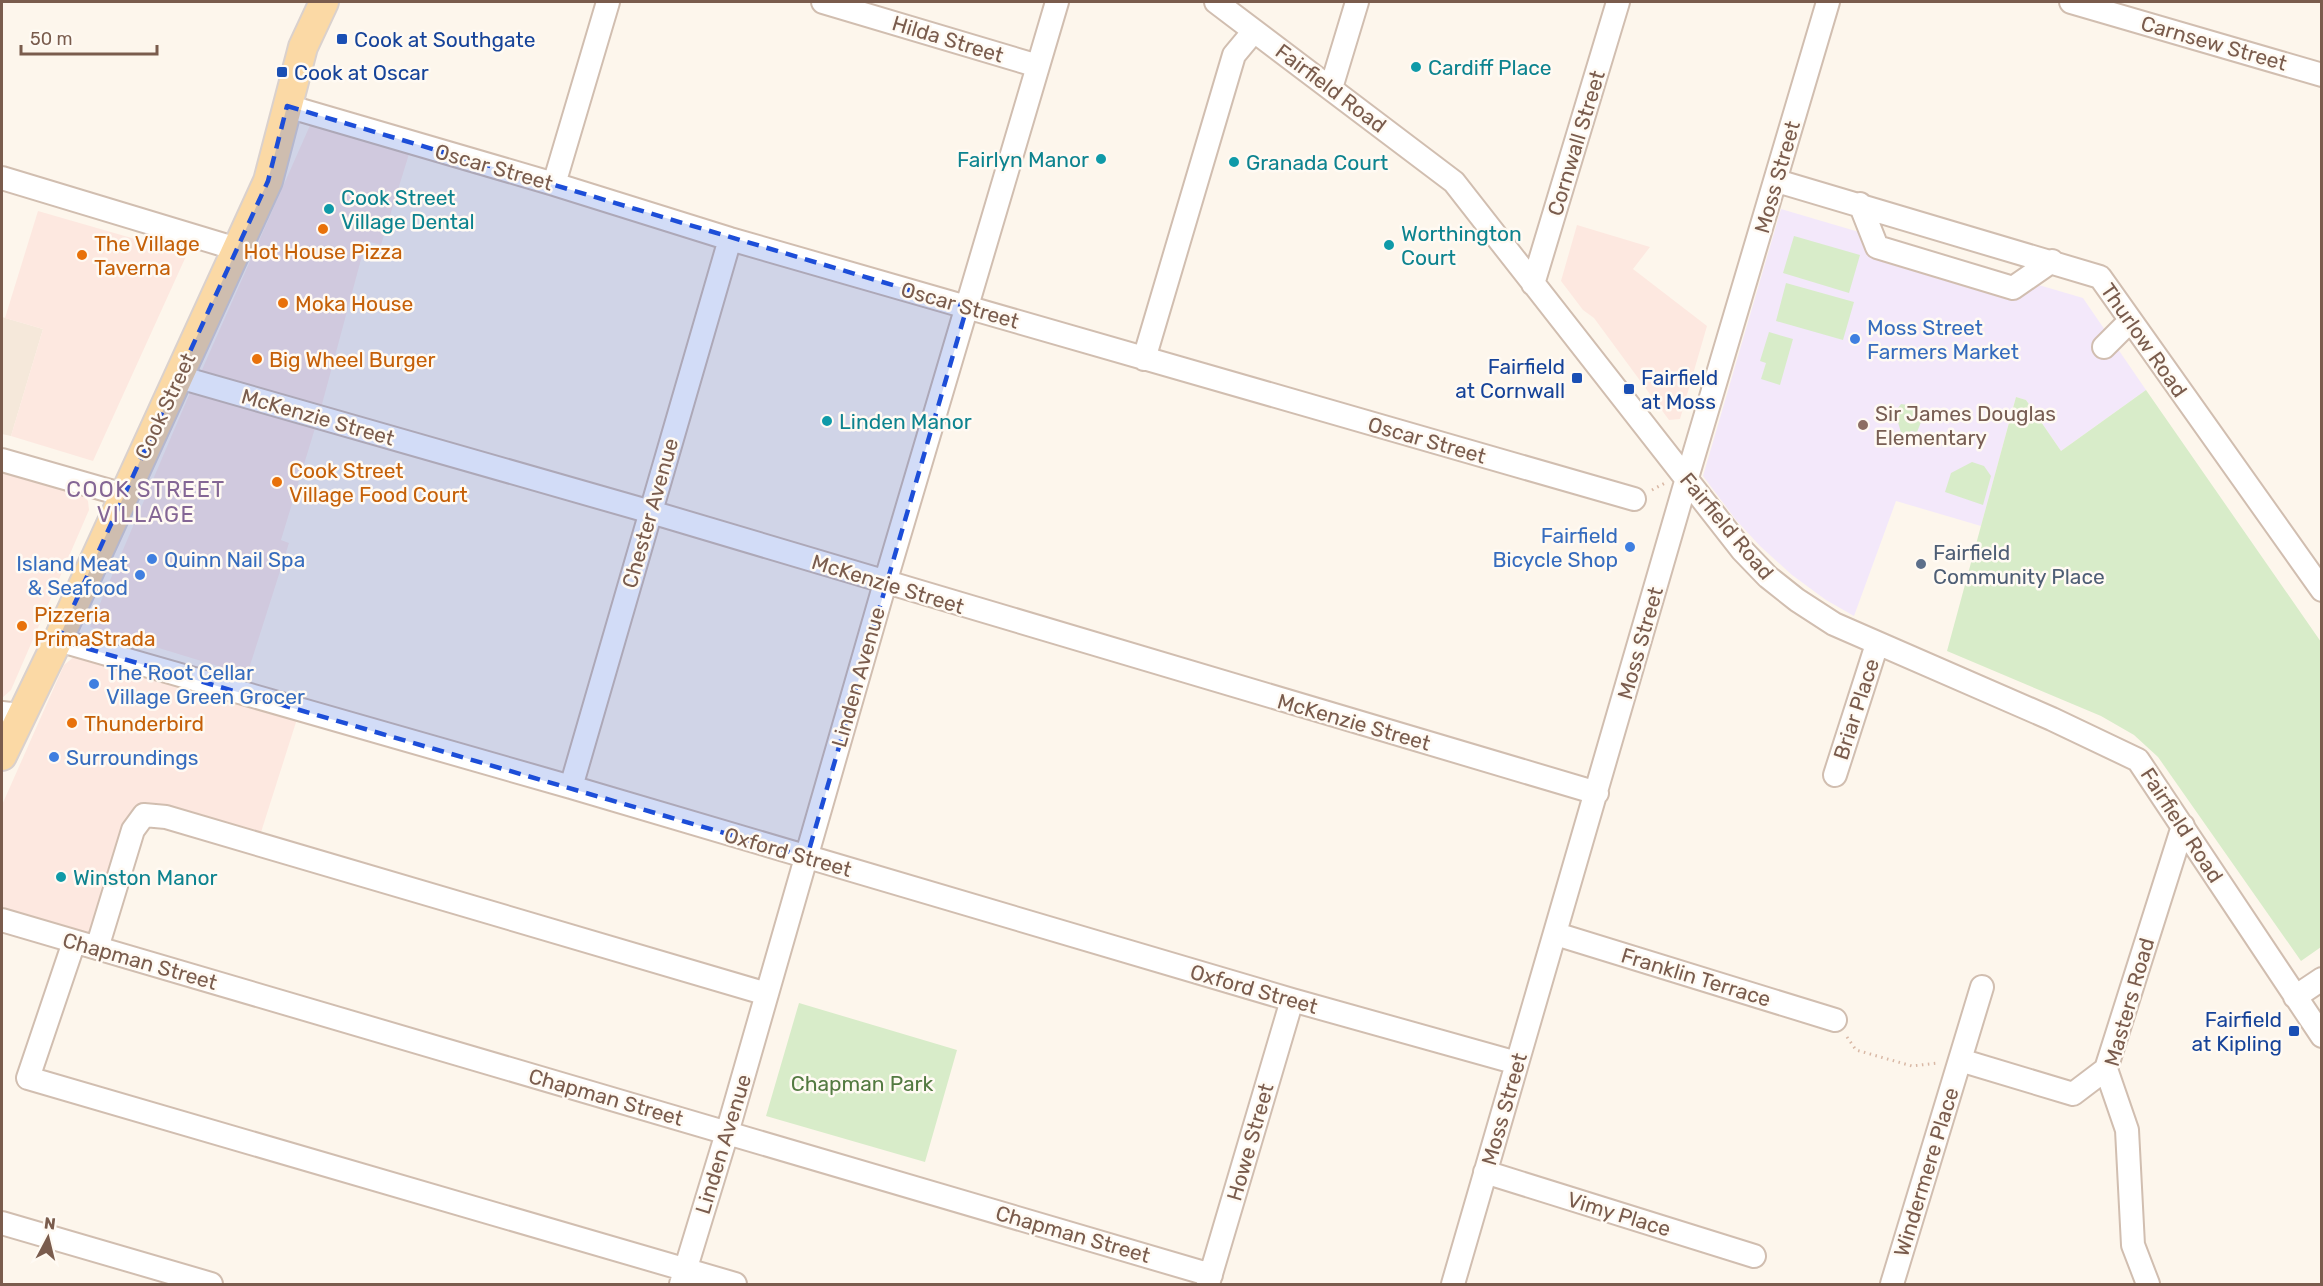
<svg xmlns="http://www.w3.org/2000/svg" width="2323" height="1286" viewBox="0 0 2323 1286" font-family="Rubik,sans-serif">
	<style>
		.residential { fill: #f5e8da }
		.commercial { fill: #fde8e0 }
		.education { fill: #f3e8fa }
		.green { fill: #d8ecc9 }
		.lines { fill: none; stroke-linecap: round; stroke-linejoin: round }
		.minor-casing { stroke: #d1beb0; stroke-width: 26 }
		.major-casing { stroke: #dad1cd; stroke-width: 32 }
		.path { stroke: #d9b8a5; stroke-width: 3; stroke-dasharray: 1.5 4.5; stroke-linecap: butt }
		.minor { stroke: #fff; stroke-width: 22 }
		.major { stroke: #fbd9a5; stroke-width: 28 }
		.marked { fill: #1d4ed8; fill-opacity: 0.2; stroke: #1d4ed8; stroke-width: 4.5; stroke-dasharray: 12 8; stroke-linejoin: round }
		.transit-dot { fill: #1a4fb4; stroke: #fffaf3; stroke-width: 2 }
		.culture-dot { fill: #0f9aa8; stroke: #fffaf3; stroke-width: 2 }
		.food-dot { fill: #e8710a; stroke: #fffaf3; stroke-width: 2 }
		.shop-dot { fill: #3f7fe0; stroke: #fffaf3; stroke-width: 2 }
		.education-dot { fill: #8d6e63; stroke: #fffaf3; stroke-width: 2 }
		.service-dot { fill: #5c6f8a; stroke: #fffaf3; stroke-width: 2 }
		.labels { text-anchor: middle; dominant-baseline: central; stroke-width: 5; stroke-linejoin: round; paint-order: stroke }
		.transit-label { font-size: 21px; fill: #164399; stroke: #fffaf3; text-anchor: start }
		.street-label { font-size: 21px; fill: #7a5c4d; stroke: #fffaf3 }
		.culture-label { font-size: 21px; fill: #0d838f; stroke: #fffaf3; text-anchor: start }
		.food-label { font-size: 21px; fill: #c56008; stroke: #fffaf3; text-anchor: start }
		.shop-label { font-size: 21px; fill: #366cbe; stroke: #fffaf3; text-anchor: start }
		.education-label { font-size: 21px; fill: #785e54; stroke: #fffaf3; text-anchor: start }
		.service-label { font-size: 21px; fill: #4e5e75; stroke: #fffaf3; text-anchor: start }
		.park-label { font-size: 21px; fill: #537a41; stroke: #fffaf3 }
		.neighbourhood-label { font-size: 22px; letter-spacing: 1.5px; fill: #846695; stroke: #fffaf3 }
	</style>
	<rect width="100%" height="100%" fill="#fdf6ec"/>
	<path class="residential" d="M2 317 43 329 11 436 2 434Z"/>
	<path class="commercial" d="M311 123 409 154 381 245 366 241 321 408 201 372Z
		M38 211 187 254 93 461 11 436 43 329 5 318Z
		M1577 225 1650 247 1633 269 1707 326 1680 419 1669 420 1594 318 1583 310 1561 281Z
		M192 388 316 425 281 540 289 543 247 675 90 627Z
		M2 471 82 494 88 501 89 510 11 690 2 698Z
		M75 656 297 719 256 848 147 816 104 939 2 908V805L64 665Z"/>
	<path class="education" d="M1781 209 2083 298 2146 390 2061 451 2026 400 2016 397 1981 526 1896 501 1854 616 1826 600 1792 575 1760 546 1736 520 1703 476Z"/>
	<path class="green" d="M1794 236 1860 255 1849 293 1783 273Z
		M1786 283 1854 302 1843 340 1776 321Z
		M1769 332 1793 339 1780 385 1761 379 1766 363 1760 361Z
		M2146 390 2321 642V947L2301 961 2158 757 2134 735 2101 716 1947 651 2016 397 2026 400 2061 451Z
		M1901 404 1914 406 1923 417 1917 432 1911 431 1907 439 1902 436 1895 412Z
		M1972 462 1984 466 1991 476 1983 505 1945 492 1951 473Z
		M799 1003 957 1050 925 1162 766 1116Z"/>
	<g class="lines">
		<defs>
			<path id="minor" d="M823 2 1038 66
				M1216 2 1454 182 1742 550 1768 577 1797 600 1834 624 2052 719 2138 760 2322 1036
				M2071 2 2322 75
				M1331 88 1357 2
				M287 106 554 184 730 239 1634 499
				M2 178 237 249
				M1777 181 2100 277 2322 590
				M554 184 608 2
				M1860 204 1877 247 2013 288 2052 261
				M1533 284 1618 2
				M2104 347 2130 321
				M1144 359 1234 55 1254 31
				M179 377 651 512 1597 793
				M2 460 124 495
				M58 640 571 787 1292 1000 1517 1063
				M2 713 20 715
				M1835 775 1877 644
				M571 787 730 239
				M2 920 1211 1275
				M1556 934 1835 1020
				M74 942 28 1078 735 1284
				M97 948 133 830 144 815 166 817 767 994
				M2295 997 2322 979
				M1960 1060 2073 1094 2106 1069
				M1485 1172 1754 1256
				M2 1223 211 1284
				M681 1284 727 1133 885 583 1057 2
				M1208 1284 1292 1000
				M1453 1284 1687 478 1828 2
				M1892 1284 1982 987
				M2148 1284 2133 1245 2127 1130 2106 1069 2183 826"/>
			<path id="major" d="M2 756 58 640 268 181 303 47 324 2"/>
		</defs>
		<use href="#minor" class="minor-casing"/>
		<use href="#major" class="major-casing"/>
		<path class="path" d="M1652 490 1665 483
			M1847 1037 1856 1050 1912 1066 1938 1063"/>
		<use href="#minor" class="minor"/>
		<use href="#major" class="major"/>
	</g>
	<path class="marked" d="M287 106 967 307 807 857 58 640 268 181Z"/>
	<g class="transit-dot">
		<rect x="336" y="33" width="12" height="12" rx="3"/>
		<rect x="276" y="66" width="12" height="12" rx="3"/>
		<rect x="1571" y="372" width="12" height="12" rx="3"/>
		<rect x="1623" y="383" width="12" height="12" rx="3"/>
		<rect x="2288" y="1025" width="12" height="12" rx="3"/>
	</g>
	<g class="culture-dot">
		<circle cx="1416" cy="67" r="6"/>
		<circle cx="1101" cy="159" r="6"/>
		<circle cx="1234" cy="162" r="6"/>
		<circle cx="329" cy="209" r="6"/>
		<circle cx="1389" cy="245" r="6"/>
		<circle cx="827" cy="421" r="6"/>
		<circle cx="61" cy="877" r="6"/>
	</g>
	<g class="food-dot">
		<circle cx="323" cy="229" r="6"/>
		<circle cx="82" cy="255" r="6"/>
		<circle cx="283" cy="303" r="6"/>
		<circle cx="257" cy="359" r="6"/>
		<circle cx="277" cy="482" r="6"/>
		<circle cx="22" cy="626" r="6"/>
		<circle cx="72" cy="723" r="6"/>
	</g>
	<g class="shop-dot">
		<circle cx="1855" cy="339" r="6"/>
		<circle cx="1630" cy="547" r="6"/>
		<circle cx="152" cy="559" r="6"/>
		<circle cx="140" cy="575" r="6"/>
		<circle cx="94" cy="684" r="6"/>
		<circle cx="54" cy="757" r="6"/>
	</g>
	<circle class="education-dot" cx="1863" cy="425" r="6"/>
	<circle class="service-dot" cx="1921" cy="564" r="6"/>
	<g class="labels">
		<g class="transit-label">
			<text x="354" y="39">Cook at Southgate</text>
			<text x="294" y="72">Cook at Oscar</text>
			<text x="1565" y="366" text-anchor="end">Fairfield<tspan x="1565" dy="24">at Cornwall</tspan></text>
			<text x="1641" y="377">Fairfield<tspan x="1641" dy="24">at Moss</tspan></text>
			<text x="2282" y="1019" text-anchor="end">Fairfield<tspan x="2282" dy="24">at Kipling</tspan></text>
		</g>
		<g class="street-label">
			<text transform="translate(948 39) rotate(17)">Hilda Street</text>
			<text transform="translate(2214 43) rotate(16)">Carnsew Street</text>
			<text transform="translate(1331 88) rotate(37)">Fairfield Road</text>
			<text transform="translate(1576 143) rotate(-73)">Cornwall Street</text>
			<text transform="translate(494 167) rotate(16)">Oscar Street</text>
			<text transform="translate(1777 177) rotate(-74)">Moss Street</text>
			<text transform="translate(960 305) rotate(16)">Oscar Street</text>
			<text transform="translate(2144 340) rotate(55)">Thurlow Road</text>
			<text transform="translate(165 406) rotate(-65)">Cook Street</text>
			<text transform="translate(318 417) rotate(16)">McKenzie Street</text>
			<text transform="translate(1427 440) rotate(16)">Oscar Street</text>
			<text transform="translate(650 513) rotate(-74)">Chester Avenue</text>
			<text transform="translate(1727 526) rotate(50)">Fairfield Road</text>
			<text transform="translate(888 584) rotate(17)">McKenzie Street</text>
			<text transform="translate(1640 643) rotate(-74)">Moss Street</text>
			<text transform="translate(858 677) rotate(-74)">Linden Avenue</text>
			<text transform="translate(1856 709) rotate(-72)">Briar Place</text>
			<text transform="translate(1354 722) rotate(16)">McKenzie Street</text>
			<text transform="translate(2182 825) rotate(57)">Fairfield Road</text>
			<text transform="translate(788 852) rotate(16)">Oxford Street</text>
			<text transform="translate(140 961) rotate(16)">Chapman Street</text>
			<text transform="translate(1696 977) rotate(17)">Franklin Terrace</text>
			<text transform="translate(1254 989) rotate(16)">Oxford Street</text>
			<text transform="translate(2129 1002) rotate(-74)">Masters Road</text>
			<text transform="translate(606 1097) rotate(16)">Chapman Street</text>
			<text transform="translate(1504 1109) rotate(-74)">Moss Street</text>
			<text transform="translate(1250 1142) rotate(-74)">Howe Street</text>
			<text transform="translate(723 1144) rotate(-73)">Linden Avenue</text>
			<text transform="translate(1926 1172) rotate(-73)">Windermere Place</text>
			<text transform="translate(1619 1214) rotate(17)">Vimy Place</text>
			<text transform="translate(1073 1234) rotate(16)">Chapman Street</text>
		</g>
		<g class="culture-label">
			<text x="1428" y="67">Cardiff Place</text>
			<text x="1089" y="159" text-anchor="end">Fairlyn Manor</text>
			<text x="1246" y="162">Granada Court</text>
			<text x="341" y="197">Cook Street<tspan x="341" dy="24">Village Dental</tspan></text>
			<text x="1401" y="233">Worthington<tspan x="1401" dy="24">Court</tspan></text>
			<text x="839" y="421">Linden Manor</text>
			<text x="73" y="877">Winston Manor</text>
		</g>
		<g class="food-label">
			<text x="94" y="243">The Village<tspan x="94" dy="24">Taverna</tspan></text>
			<text x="323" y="251" text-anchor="middle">Hot House Pizza</text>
			<text x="295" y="303">Moka House</text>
			<text x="269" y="359">Big Wheel Burger</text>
			<text x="289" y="470">Cook Street<tspan x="289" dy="24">Village Food Court</tspan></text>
			<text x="34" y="614">Pizzeria<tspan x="34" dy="24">PrimaStrada</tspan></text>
			<text x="84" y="723">Thunderbird</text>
		</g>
		<g class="shop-label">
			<text x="1867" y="327">Moss Street<tspan x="1867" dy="24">Farmers Market</tspan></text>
			<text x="1618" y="535" text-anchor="end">Fairfield<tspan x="1618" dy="24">Bicycle Shop</tspan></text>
			<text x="164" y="559">Quinn Nail Spa</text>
			<text x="128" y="563" text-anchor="end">Island Meat<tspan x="128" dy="24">&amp; Seafood</tspan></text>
			<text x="106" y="672">The Root Cellar<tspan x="106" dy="24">Village Green Grocer</tspan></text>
			<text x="66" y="757">Surroundings</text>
		</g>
		<g class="education-label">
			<text x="1875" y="413">Sir James Douglas<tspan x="1875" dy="24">Elementary</tspan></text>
		</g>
		<g class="service-label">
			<text x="1933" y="552">Fairfield<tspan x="1933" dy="24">Community Place</tspan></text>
		</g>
		<g class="park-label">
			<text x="862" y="1083">Chapman Park</text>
		</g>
		<g class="neighbourhood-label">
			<text x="146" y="489">COOK STREET<tspan x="146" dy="25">VILLAGE</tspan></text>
		</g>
	</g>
	<rect width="2323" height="1286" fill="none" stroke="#7a5c4d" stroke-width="6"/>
	<g transform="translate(48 1238) rotate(7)" stroke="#fffaf3" stroke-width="4.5" paint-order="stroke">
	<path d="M0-4.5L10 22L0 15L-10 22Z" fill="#7a5c4d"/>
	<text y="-9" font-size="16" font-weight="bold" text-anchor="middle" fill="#7a5c4d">N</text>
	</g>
	<path d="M21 45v9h136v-9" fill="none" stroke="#7a5c4d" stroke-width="3"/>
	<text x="30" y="45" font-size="18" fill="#7a5c4d" stroke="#fffaf3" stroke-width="4.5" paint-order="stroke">50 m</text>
</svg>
